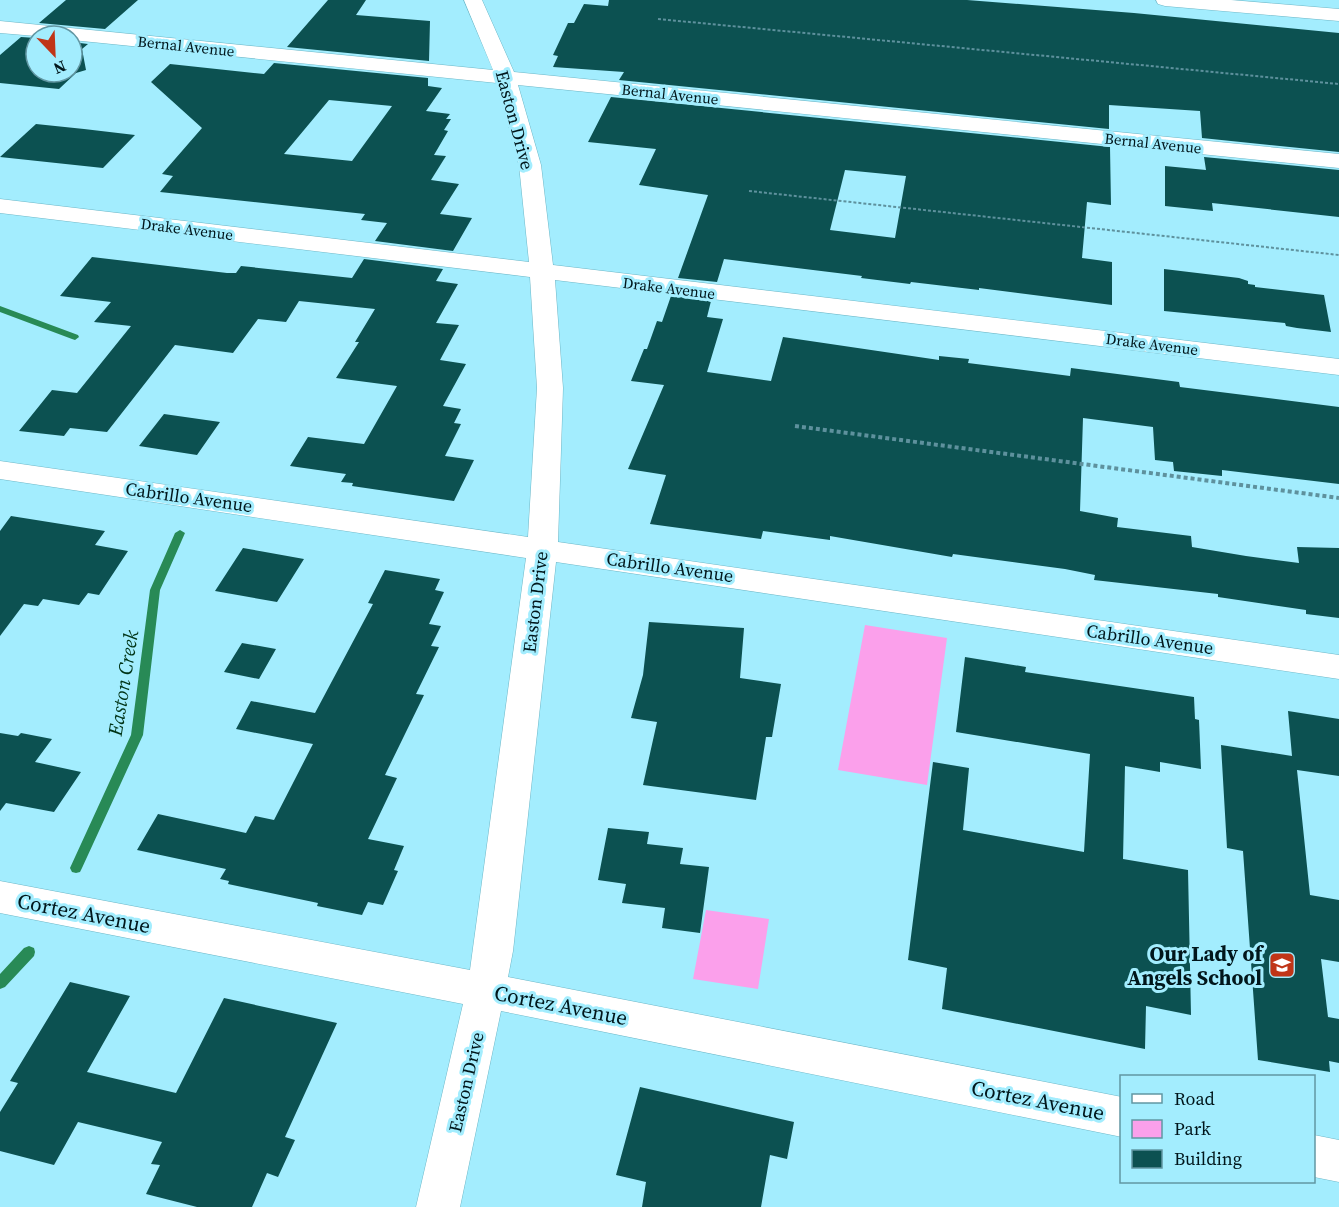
<svg xmlns="http://www.w3.org/2000/svg" width="1339" height="1207" viewBox="0 0 1339 1207" font-family="'Source Serif 4',serif">
	<style>
		.green { fill: #fba0eb }
		.lines { fill: none; stroke-linecap: round; stroke-linejoin: round }
		.stream { fill: #288a56; fill-rule: evenodd }
		.building { fill: #0c5151; fill-rule: evenodd }
		.minor-casing { stroke: #6eb7c7; stroke-width: 1 }
		.path-far1 { stroke: #5e919d; stroke-width: 2; stroke-dasharray: 3 2; stroke-linecap: butt }
		.path { stroke: #5e919d; stroke-width: 4; stroke-dasharray: 4 3; stroke-linecap: butt }
		.minor { fill: #fff; fill-rule: evenodd }
		.labels { text-anchor: middle; dominant-baseline: central; stroke-width: 6; stroke-linejoin: round; paint-order: stroke }
		.far-street-label { font-size: 15px; fill: #01161b; stroke: #a3edfe }
		.street-label { font-size: 18px; fill: #01161b; stroke: #a3edfe }
		.water-label { font-size: 20px; font-style: italic; fill: #003417; stroke: #a3edfe }
		.near-street-label { font-size: 21px; fill: #01161b; stroke: #a3edfe }
		.near-poi-label { font-size: 21px; font-weight: bold; fill: #01161b; stroke: #a3edfe; text-anchor: end }
	</style>
	<rect width="100%" height="100%" fill="#a3edfe"/>
	<path class="green" d="M865 625 947 638 927 785 838 770Z
		M706 910 769 919 758 989 693 979Z"/>
	<g class="lines">
		<path class="stream" d="M0 306 78 335 79 337 75 340 72 339 0 312Z
			M180 530 185 533 160 590 143 735 82 868 80 872 76 873 72 872 70 868 131 735 150 590 175 533Z
			M29 946 34 948 35 952 34 956 5 987 0 989V974L24 948Z"/>
	</g>
	<path class="building" d="M66 0H138L105 29 39 23Z
		M328 0H366L356 15 430 21 429 61 287 47Z
		M609 0H967L1134 13 1339 33V152L1202 138 1200 111 1109 105V129L619 80 624 72 553 67 558 56 553 55 568 23H574L584 4 608 6Z
		M21 37 36 38V72H72V42L88 44 82 49 86 70 76 73 59 89 0 83V55Z
		M274 63 428 78V86L442 88 426 111 450 114 446 119H451L444 130 448 131 434 155 446 156 431 180 459 184 440 214 472 218 453 251 375 241 387 223 361 220 365 214 160 192 173 176 162 174 202 128 151 82 170 64 264 74ZM329 100 392 106 352 161 284 154Z
		M611 97 1110 147 1111 205 1087 202 1082 258 1112 262V305L979 288V290L911 282 910 284 861 278 862 276 724 259 717 282 678 278 708 195 639 185 656 149 588 142ZM845 170 906 176 895 238 830 230Z
		M36 124 84 129 135 135 103 168 0 157Z
		M1204 157 1339 170V217L1212 203 1213 211 1165 206V166L1206 170Z
		M92 257 227 273H236L241 266 352 278 364 259 443 269 436 281 458 284 436 323 459 325 440 360 466 364 443 406 461 409 454 423 461 424 445 456 474 460 454 501 352 486 353 483 341 482 346 474 290 466 308 437 364 444 397 386 336 378 359 342H355L375 309 299 301 286 322 258 319 233 353 175 345 107 432 70 428 64 436 19 431 52 390 77 393 131 326 94 322 111 302 60 296Z
		M1164 269 1239 278 1248 281V284L1255 285V287L1324 295 1331 332 1297 328 1286 326 1285 323 1164 311Z
		M671 296 711 301 707 317 723 319 707 372 771 381 783 337 939 360V356L969 359 968 363 1070 376 1071 368 1179 382 1180 387 1339 407V484L1222 470V476L1174 471 1173 462 1155 460 1153 427 1083 418 1080 511 1118 518 1117 527 1191 536 1192 547 1246 556 1299 563 1297 547 1339 548V618L1306 614V610L1218 597V594L1094 580 1095 575 1065 569 953 554 952 557 830 536V540L763 531 761 539 650 524 666 475 628 469 664 385 631 381 644 349H647L657 321 662 322Z
		M164 414 220 422 197 455 139 446Z
		M11 516 105 531 95 545 128 551 99 595 88 593 79 605 43 599 38 606 24 604 0 636V531Z
		M243 548 304 559 277 602 215 591Z
		M385 570 440 579 435 590 444 592 429 624 441 626 431 646 439 647 416 694 424 695 385 775 397 778 368 839 404 846 394 870 398 871 383 905 368 902 362 915 317 906 318 903 228 884 229 881 220 879 226 869 137 850 158 814 246 833 255 816 274 820 313 744 236 729 251 701 315 713 373 604 368 603Z
		M649 622 744 628 740 678 781 684 772 737H766L756 800 643 785 657 722 631 718 643 675Z
		M242 643 276 649 259 679 224 672Z
		M965 657 1026 667 1025 672 1194 697 1195 719 1199 720 1201 769 1160 762V772L1125 766 1123 859 1188 870 1191 1015 1146 1006 1145 1049 942 1009 947 968 908 960 933 762 969 768 963 830 1084 852 1090 754 956 732Z
		M1288 711 1339 719V776L1297 770 1310 895 1339 900V962L1321 959 1328 1017 1339 1019V1063L1329 1061 1330 1072 1258 1060 1243 851 1227 848 1221 745 1292 756Z
		M0 733 18 736 21 733 52 739 35 762 81 772 54 812 6 803 0 811Z
		M608 828 649 832 647 844 683 848 680 864 709 867 700 933 662 928 665 908 622 903 626 884 598 880Z
		M70 982 130 996 87 1072 176 1093 224 998 337 1023 285 1137 295 1140 278 1177 267 1173 252 1207H197L146 1194 160 1165 151 1164 162 1142 78 1122 54 1165 0 1151V1112L18 1083 10 1081Z
		M640 1087 794 1122 787 1159 770 1155 761 1207H642L646 1182 616 1175Z"/>
	<g class="lines">
		<defs>
			<path id="minor" d="M464 0H482L514 72 1339 154V168L518 85 541 165 553 265 1339 359V375L555 280 563 388 558 542 1339 655V679L556 562 513 951 508 977 1122 1097V1137L501 1011 460 1207H416L463 1004 0 913V881L470 970 526 558 0 479V461L528 537 537 388 530 277 0 213V199L529 262 519 165 497 83 72 40V36H36L0 33V21L493 70Z
				M1156 0H1231L1339 9V21L1165 6 1158 4Z
				M1314 1135 1339 1140V1182L1314 1177Z"/>
		</defs>
		<use href="#minor" class="minor-casing"/>
		<path class="path-far1" d="M658 19 1339 84
			M749 191 1339 255"/>
		<path class="path" d="M795 426 1339 498"/>
		<use href="#minor" class="minor"/>
	</g>
	<defs>
		<symbol id="school-square" viewBox="-11 -11 22 22"><rect x="-9" y="-9" width="18" height="18" rx="4" fill="#c03517" stroke="#a3edfe"/><path d="M0-5L7-2L0 1L-7-2ZM-4 1L0 2.5L4 1V4Q0 6-4 4Z" fill="#fff"/></symbol>
	</defs>
	<g fill-rule="evenodd">
		<use href="#school-square" x="1267" y="950" width="30" height="30"/>
	</g>
	<g class="labels">
		<g class="far-street-label">
			<text transform="translate(186 46) rotate(6)">Bernal Avenue</text>
			<text transform="translate(670 94) rotate(6)">Bernal Avenue</text>
			<text transform="translate(1153 143) rotate(6)">Bernal Avenue</text>
			<text transform="translate(187 229) rotate(7)">Drake Avenue</text>
			<text transform="translate(669 288) rotate(7)">Drake Avenue</text>
			<text transform="translate(1152 344) rotate(7)">Drake Avenue</text>
		</g>
		<g class="street-label">
			<text transform="translate(515 120) rotate(75)">Easton Drive</text>
			<text transform="translate(189 497) rotate(8)">Cabrillo Avenue</text>
			<text transform="translate(670 567) rotate(8)">Cabrillo Avenue</text>
			<text transform="translate(535 602) rotate(-83)">Easton Drive</text>
			<text transform="translate(1150 639) rotate(8)">Cabrillo Avenue</text>
			<text transform="translate(466 1082) rotate(-77)">Easton Drive</text>
		</g>
		<g class="water-label">
			<text transform="translate(123 683) rotate(-81)">Easton Creek</text>
		</g>
		<g class="near-street-label">
			<text transform="translate(84 913) rotate(11)">Cortez Avenue</text>
			<text transform="translate(561 1005) rotate(11)">Cortez Avenue</text>
			<text transform="translate(1038 1100) rotate(11)">Cortez Avenue</text>
		</g>
		<g class="near-poi-label">
			<text x="1262" y="953">Our Lady of<tspan x="1262" dy="24">Angels School</tspan></text>
		</g>
	</g>
	<rect x="1120" y="1075" width="195" height="108" fill="#a3edfe" stroke="#6297a3" stroke-width="1.5"/>
	<rect x="1132" y="1094" width="30" height="9" fill="#ffffff" stroke="#6297a3" stroke-width="1.5"/>
	<text x="1174" y="1105" font-size="18" fill="#01161b">Road</text>
	<rect x="1132" y="1120" width="30" height="18" fill="#fba0eb" stroke="#6297a3" stroke-width="1.5"/>
	<text x="1174" y="1135" font-size="18" fill="#01161b">Park</text>
	<rect x="1132" y="1150" width="30" height="18" fill="#0c5151" stroke="#6297a3" stroke-width="1.5"/>
	<text x="1174" y="1165" font-size="18" fill="#01161b">Building</text>
	<g transform="translate(54 54) rotate(157)"><circle r="28" fill="#a3edfe" stroke="#6297a3" stroke-width="1.5"/>
	<path d="M0-4.5L10 22L0 15L-10 22Z" fill="#c03517"/>
	<text y="-9" font-size="16" font-weight="bold" text-anchor="middle" fill="#01161b">N</text>
	</g>
</svg>
